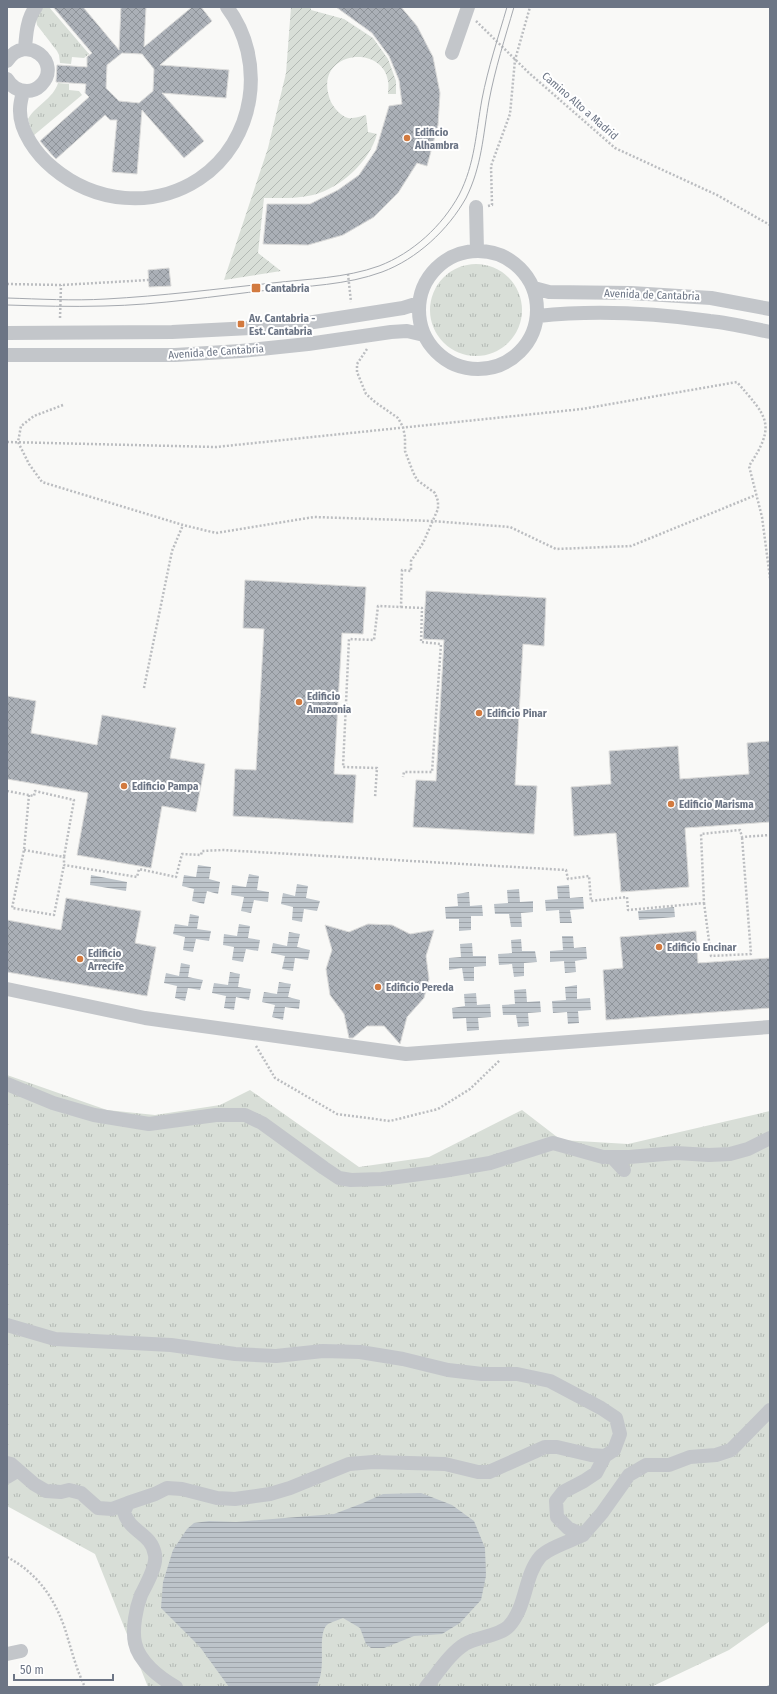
<svg xmlns="http://www.w3.org/2000/svg" width="777" height="1694" viewBox="0 0 777 1694" font-family="'Fira Sans Condensed',sans-serif">
	<style>
		.grass { fill: url(#grass-tufts) }
		.garden { fill: url(#garden-furrows) }
		.water { fill: url(#water-rules) }
		.lines { fill: none; stroke-linecap: round; stroke-linejoin: round }
		.stream { stroke: #bdc4ca; stroke-width: 4 }
		.building { fill: url(#building-cross-hatch); stroke: #dbdbda; fill-rule: evenodd }
		.path { stroke: #bbbdc0; stroke-width: 2.5; stroke-dasharray: 2 2; stroke-linecap: butt }
		.minor { stroke: #c3c6ca; stroke-width: 14 }
		.tram { stroke: #a5a9af; stroke-width: 1 }
		.poi-dot { fill: #d27a3f; stroke: #fff; stroke-width: 1.5 }
		.labels { text-anchor: middle; dominant-baseline: central; stroke-width: 4; stroke-linejoin: round; paint-order: stroke }
		.street-label { font-size: 11px; fill: #6c7585; stroke: #fff }
		.poi-label { font-size: 11px; font-weight: bold; fill: #6c7585; stroke: #fff; text-anchor: start }
	</style>
	<defs>
		<pattern id="grass-tufts" width="24" height="20" patternUnits="userSpaceOnUse"><rect width="24" height="20" fill="#d8ded7"/><path d="M3 7l-1-3M5 7V3M7 7l1-3M15 17l-1-3M17 17v-4M19 17l1-3" fill="none" stroke="#b3b9b4"/></pattern>
		<pattern id="garden-furrows" width="10" height="10" patternUnits="userSpaceOnUse"><rect width="10" height="10" fill="#d8ded7"/><path d="M-1 1l2-2M0 10L10 0M9 11l2-2" fill="none" stroke="#b3b9b4"/></pattern>
		<pattern id="water-rules" width="6" height="5" patternUnits="userSpaceOnUse"><rect width="6" height="5" fill="#bdc4ca"/><path d="M0 2.5h6" fill="none" stroke="#9ea4aa"/></pattern>
		<pattern id="building-cross-hatch" width="8" height="8" patternUnits="userSpaceOnUse"><rect width="8" height="8" fill="#abb0b7"/><path d="M0 0l8 8M0 8l8-8" fill="none" stroke="#8f949a"/></pattern>
	</defs>
	<rect width="100%" height="100%" fill="#f9f9f7"/>
	<path class="grass" d="M42 7H49L89 54 84 58 72 57 71 64 60 63 59 55 57 51 37 25 36 19Z
		M58 83 69 84V90L79 91 82 95 33 136 28 119C36 105 53 99 58 83Z
		M430 310a46 46 0 1 1 92 0a46 46 0 1 1-92 0Z
		M7 1075 107 1110 155 1115 220 1105 250 1090 359 1167 429 1157 522 1110 561 1140 628 1144 770 1111V1621L729 1650 651 1687H148L95 1554 7 1506Z"/>
	<path class="garden" d="M291 7H311V10L344 19 373 38 388 59 396 81V94H388C388 90 389 85 388 81 382 42 310 52 331 102 334 108 341 116 348 118 353 119 361 116 366 115L368 132 377 134C370 161 341 188 313 195 297 199 281 198 264 198L258 253 281 271 224 280 268 148 286 73Z"/>
	<path class="water" d="M198 865 211 867 209 879 220 882 218 894 207 891 204 904 192 901 194 889 182 886 184 875 196 877Z
		M249 874 259 876 257 890 269 892 268 902 254 900 251 913 241 911 244 897 231 895 232 885 246 887Z
		M91 875 127 882 126 891 90 885Z
		M297 884 308 886 306 898 320 901 317 911 304 909 302 922 292 920 293 907 281 904 283 893 295 896Z
		M569 885 570 898 583 897 584 909 570 910 572 923H560L559 910 546 911 545 900 558 899 557 886Z
		M519 889 520 902 533 901V912L521 913 522 927H511L509 914H495L494 904 508 903 507 890Z
		M469 892 470 906 482 905 483 916H471V930L459 931V919H446L445 907 458 906 457 894Z
		M674 907 675 917 639 920 638 911Z
		M190 914 199 916 197 929 211 931 209 941 196 939 193 952 183 950 185 937 173 934 175 924 188 926Z
		M239 924 250 926 248 938 260 940 258 951 246 949 243 962 232 960 234 947 223 945 224 934 237 936Z
		M289 932 300 934 297 947 310 950 308 960 295 958 293 971 282 969 285 956 271 953 273 943 287 946Z
		M562 936H573L574 948 586 947 587 959 575 961 576 972 565 973 564 961 550 962V951L563 950Z
		M521 939 522 951H535L537 962 524 963V976L514 977 512 964 499 965 498 954 512 953 511 940Z
		M472 943 473 956H486V966L474 967V981H464L462 968 449 970V958L461 957 460 944Z
		M181 963 190 965 188 977 203 980 200 990 188 988 185 1001 175 998 177 986 164 983 166 973 179 976Z
		M230 972 240 974 238 987 251 989 249 1000 236 997 234 1010 224 1008 226 996 212 993 214 983 228 985Z
		M279 982 291 984 288 997 300 1000 299 1009 285 1007 283 1020 272 1017 275 1005 262 1002 264 992 277 994Z
		M577 985V999L590 998 591 1010 578 1011 579 1023 568 1024 567 1012 553 1013 552 1001 566 1000 565 987Z
		M526 989 527 1002 540 1001 541 1012 528 1013 529 1026 518 1027 516 1015H503L502 1005 515 1004 514 990Z
		M476 993 477 1005 490 1004 491 1017 478 1018 479 1030 467 1031 466 1018 453 1019 452 1008 465 1006 464 994Z
		M421 1493 452 1505 474 1521 485 1548 486 1576 481 1600 460 1623 442 1634 414 1636 384 1648H371L366 1644 360 1628 343 1618C338 1620 332 1622 328 1624 315 1634 329 1672 315 1687H229L200 1647 161 1608 163 1582 173 1550 187 1529 194 1523 209 1521 236 1522 334 1514 363 1503 383 1494Z"/>
	<g class="lines">
		<path class="stream" d="M769 1687H770"/>
	</g>
	<path class="building" d="M53 7H83L119 50 121 7H146L144 47 192 7H201L212 21 160 65 229 70 226 98 162 93 204 141 184 158 142 110 137 174 112 172 117 120H110L105 115 56 159 53 156 40 141 89 97 85 93 86 84 56 82 57 65 87 67V57L92 53ZM122 53 142 54 154 69 153 91 139 103 119 101 106 88 107 65Z
		M336 7H401L417 26 433 57 440 93 438 125 427 166 417 163 398 193 374 217 343 235 308 245 263 244 267 204H310L338 190 359 175 376 150 389 106 402 104 399 80 389 56 372 33Z
		M169 268 171 286 149 287 148 270Z
		M245 580 366 587 363 634 342 633 334 774 356 775 353 823 233 816 235 769 256 770 264 629 243 628Z
		M426 591 546 598 544 646 523 644 515 785 537 786 534 834 413 827 416 780 436 781 444 640 423 639Z
		M7 696 36 701 31 733 97 745 102 715 176 728 170 758 205 764 196 812 162 806 151 868 77 855 88 793 7 779Z
		M770 741V822L685 828 689 887 621 892 616 833 574 836 571 787 611 784 609 751 678 746 680 779 749 774 747 743Z
		M66 898 141 911 135 943 156 947 147 996 7 972V920L61 930Z
		M368 924 392 925 410 934 434 930 426 956 429 979 424 998 407 1017 400 1044 384 1026H367L353 1038H349L344 1014 330 995 326 969 332 950 325 925 349 932Z
		M696 931 698 963 770 958V1008L606 1020 603 970 623 968 620 937Z"/>
	<g class="lines">
		<path class="path" d="M476 21 529 73 615 148 717 195 770 225
			M488 206 492 205 491 166 510 114 515 60 530 7
			M348 274 351 302
			M7 284 61 285 149 280
			M60 318 61 285
			M367 349 357 364V372L366 394 375 402 398 418 403 427 405 437V451L413 472 417 480 435 493 438 501V509L423 543 411 561V571L402 570 401 607 378 606 374 640 349 639 343 767 377 768 375 798
			M63 405 34 416 21 426 18 442 29 464 42 482 183 525 216 533 314 517 432 521 510 527 556 549 631 546 756 495
			M7 442 216 447 582 409 737 382C767 417 777 424 749 466L762 517 770 578
			M401 607 422 608 421 642 441 644 432 772H404L403 777
			M144 688 172 551 183 525
			M7 791 34 796 35 791 74 800 64 857
			M29 795 24 850 12 908 54 915 64 865
			M24 850 64 857V865L137 877 139 869 176 877 182 854 201 855 202 851 223 850 566 870 568 879 589 876 591 901 627 897 628 910 704 903 701 834 740 830 742 837 770 835
			M704 903 711 956 751 954 742 837
			M256 1046 275 1078 337 1114 390 1121 438 1109 470 1089 500 1060
			M7 1557C37 1573 54 1597 65 1629 71 1648 76 1669 85 1687"/>
		<path class="minor" d="M25 49C26 35 27 18 36 7
			M452 53 468 7
			M7 61C26 32 63 63 41 85 37 89 32 91 27 91 18 91 11 86 7 79
			M23 91C22 97 20 103 20 109 19 131 37 155 53 168 95 203 153 209 199 179 256 141 267 60 227 7
			M476 207 477 251
			M419 310a59 59 0 1 1 118 0a59 59 0 1 1-118 0Z
			M534 288 549 292 631 293 711 298 770 309
			M538 316C595 310 653 313 710 321 730 323 750 328 770 332
			M7 333 172 332 288 326 403 308 419 303
			M7 355H175L241 351 308 344 391 332 407 331 424 335
			M7 989 145 1018 406 1054 770 1027
			M7 1084 53 1103 94 1115 149 1124 216 1115H245L262 1123 324 1168 339 1178 351 1180 382 1179 443 1171 490 1163 553 1143 603 1157H629L676 1153 709 1155 730 1154 748 1149 770 1138
			M612 1157 624 1170
			M7 1325 55 1339 171 1345 235 1354 276 1356 323 1351 360 1352 403 1359 448 1370 482 1374H517L550 1381 601 1408 616 1418 620 1434 614 1450 605 1456 596 1473 584 1481 563 1492 556 1501 557 1517 568 1528 583 1535 602 1513 629 1475 646 1465H669L690 1457 716 1455 731 1450 770 1410
			M7 1463 11 1464 34 1484 46 1491 61 1492 69 1490 81 1493 98 1508 112 1509 128 1503
			M7 1477 17 1471
			M7 1654 21 1651
			M176 1687C160 1678 139 1662 135 1643 132 1629 136 1608 141 1595 146 1585 157 1566 155 1555 152 1533 130 1533 124 1512L128 1503 155 1494 167 1488 182 1489 217 1498 235 1499 270 1494 290 1488 349 1464 373 1462 445 1464 478 1472H489L545 1447H557L591 1455 605 1456
			M426 1687C438 1673 449 1654 465 1644 477 1637 500 1636 509 1626 527 1606 524 1576 540 1557 548 1548 571 1541 583 1535"/>
		<path class="tram" d="M7 298C40 299 73 301 106 299 161 296 217 289 272 283 307 279 346 278 379 266 413 253 442 226 459 195 475 164 476 132 482 99 488 68 498 38 507 7
			M7 305C39 306 72 307 104 306 159 305 215 296 269 290 307 286 347 285 382 272 417 259 448 230 466 198 482 166 483 135 489 101 495 69 505 38 514 7"/>
	</g>
	<g class="poi-dot">
		<circle cx="407" cy="138" r="4"/>
		<rect x="251" y="283" width="10" height="10" rx="2"/>
		<rect x="237" y="320" width="8" height="8" rx="2"/>
		<circle cx="299" cy="702" r="4"/>
		<circle cx="479" cy="713" r="4"/>
		<circle cx="124" cy="786" r="4"/>
		<circle cx="671" cy="804" r="4"/>
		<circle cx="659" cy="947" r="4"/>
		<circle cx="80" cy="959" r="4"/>
		<circle cx="378" cy="987" r="4"/>
	</g>
	<g class="labels">
		<g class="street-label">
			<text transform="translate(580 106) rotate(41)">Camino Alto a Madrid</text>
			<text transform="translate(652 295) rotate(2)">Avenida de Cantabria</text>
			<text transform="translate(216 352) rotate(-4)">Avenida de Cantabria</text>
		</g>
		<g class="poi-label">
			<text x="415" y="132">Edificio<tspan x="415" dy="13">Alhambra</tspan></text>
			<text x="265" y="288">Cantabria</text>
			<text x="249" y="318">Av. Cantabria -<tspan x="249" dy="13">Est. Cantabria</tspan></text>
			<text x="307" y="696">Edificio<tspan x="307" dy="13">Amazonia</tspan></text>
			<text x="487" y="713">Edificio Pinar</text>
			<text x="132" y="786">Edificio Pampa</text>
			<text x="679" y="804">Edificio Marisma</text>
			<text x="667" y="947">Edificio Encinar</text>
			<text x="88" y="953">Edificio<tspan x="88" dy="13">Arrecife</tspan></text>
			<text x="386" y="987">Edificio Pereda</text>
		</g>
	</g>
	<rect width="777" height="1694" fill="none" stroke="#6c7585" stroke-width="16"/>
	<path d="M14 1674v6h99v-6" fill="none" stroke="#6c7585" stroke-width="2"/>
	<text x="20" y="1674" font-size="12" fill="#6c7585" stroke="#ffffff" stroke-width="3" paint-order="stroke">50 m</text>
</svg>
